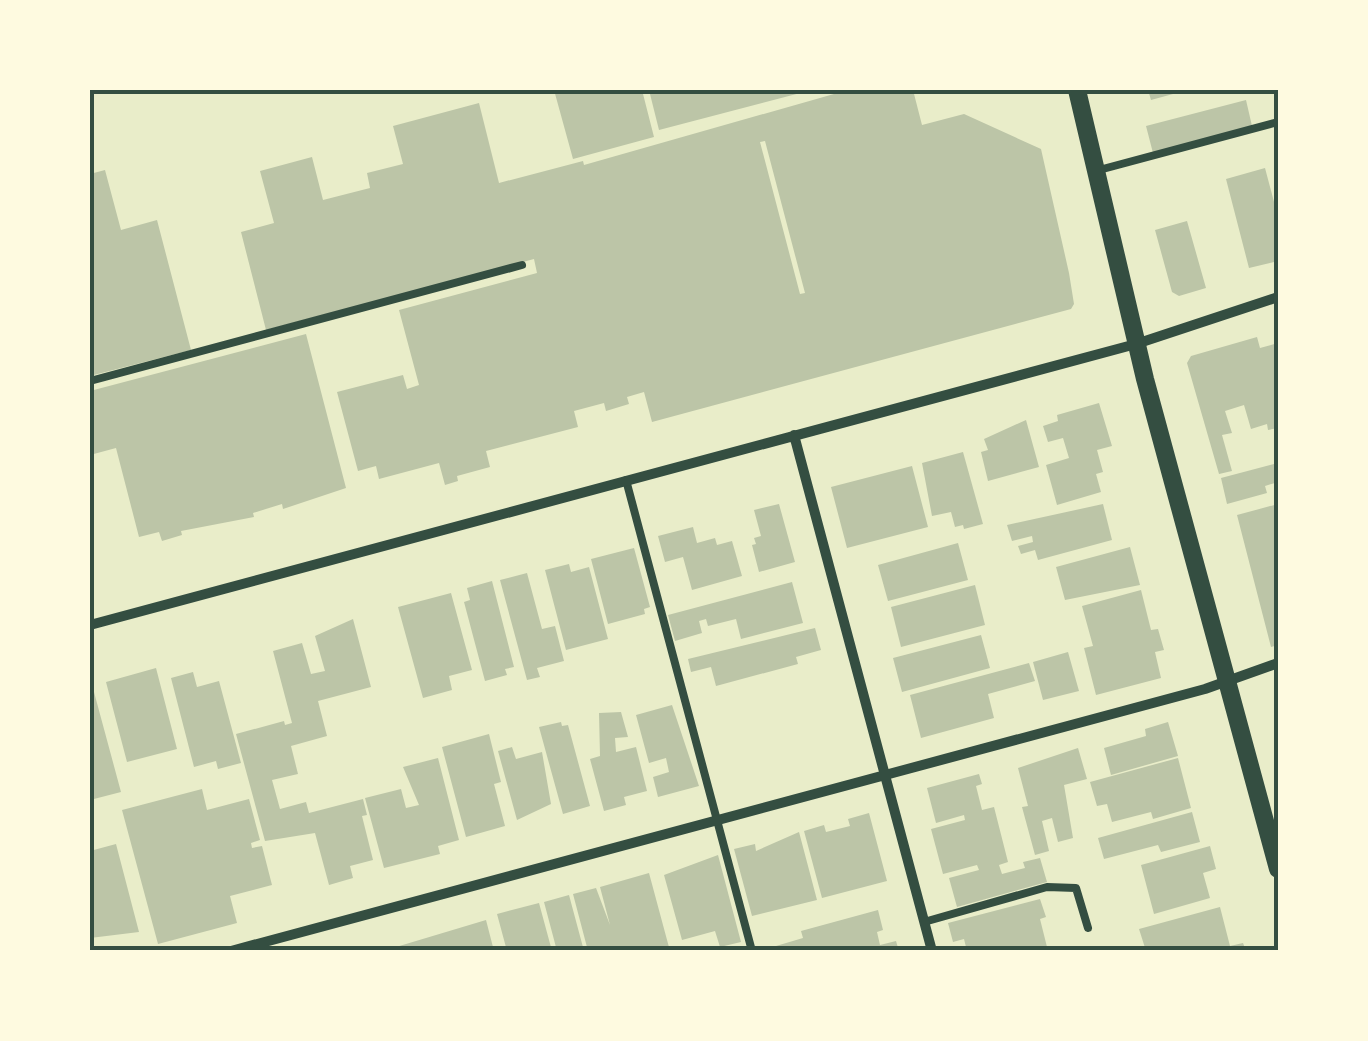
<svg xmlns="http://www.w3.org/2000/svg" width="1368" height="1041" viewBox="0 0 1368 1041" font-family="Karla,sans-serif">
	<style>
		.building { fill: #bcc5a7; fill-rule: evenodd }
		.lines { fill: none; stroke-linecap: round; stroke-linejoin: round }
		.service { stroke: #344e41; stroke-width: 8 }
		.minor { stroke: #344e41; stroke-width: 10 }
		.tertiary { stroke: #344e41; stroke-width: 18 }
		.neatline { fill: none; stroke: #344e41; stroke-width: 4 }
	</style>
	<rect width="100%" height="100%" fill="#e9edc9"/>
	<path class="building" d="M554 90H642L654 137 573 159Z
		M649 90H808V91L659 130Z
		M848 90H913L922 125 964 114 1041 149 1069 273 1074 304 1071 309 652 422 644 392 627 397 629 404 606 411 604 403 574 411 578 427 486 451 490 467 457 476 458 481 445 485 439 463 379 479 376 466 358 471 337 392 403 375 407 389 419 385 399 310 537 273 534 259 266 330 241 232 274 223 260 171 312 157 323 200 370 188 367 173 403 164 393 126 479 103 499 183 583 161 584 165ZM765 141 805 293 800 294 760 142Z
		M1148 90H1184V91L1151 100Z
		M1246 100 1252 126 1153 153 1146 126Z
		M1265 168 1278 217V261L1249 268 1226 179Z
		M105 170 121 230 157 220 191 350 90 376V174Z
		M1187 221 1206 288 1179 296 1172 292 1155 230Z
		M306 334 346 488 283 509 282 504 253 513 254 517 181 531 182 535 162 541 159 532 139 537 116 448 90 455V391Z
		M1257 337 1260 348 1278 343V428L1268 430 1267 424 1251 429 1244 405 1225 411 1232 433 1222 435 1232 471 1219 474 1187 363 1191 356Z
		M1099 403 1112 446 1097 450 1103 472 1096 474 1101 492 1057 505 1046 465 1069 458 1063 438 1048 442 1043 426 1058 421 1057 415Z
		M1026 420 1039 467 988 481 981 452 988 450 984 439Z
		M963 452 983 524 964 529 963 525 955 527 951 512 932 516 922 463Z
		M1278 463V482L1265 486 1267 493 1227 504 1221 478Z
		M912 466 928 527 847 548 831 487Z
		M779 504 795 562 759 572 752 545 756 544 754 538 761 536 754 510Z
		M1103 504 1112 540 1038 560 1035 550 1021 554 1018 546 1033 542 1032 536 1012 541 1007 525Z
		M1278 504V645L1271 647 1237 515Z
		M693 527 697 543 715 538 717 545 732 541 742 576 692 590 683 557 665 562 658 536Z
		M958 543 968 580 888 601 878 565Z
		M1130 547 1140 585 1065 600 1056 567Z
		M634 548 650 607 644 609 645 614 608 624 591 559Z
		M569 564 571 572 589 567 608 639 566 650 545 570Z
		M527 573 542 629 555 626 564 661 537 668 540 677 527 680 500 580Z
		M492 581 514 667 505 669 507 675 485 681 464 602 470 600 467 588Z
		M792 582 803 623 741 639 736 619 708 626 706 619 699 621 702 633 675 641 668 615Z
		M975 585 985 625 901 647 891 607Z
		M1141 590 1151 630 1158 629 1164 650 1155 652 1161 678 1096 695 1084 648 1093 646 1082 606Z
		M451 593 472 670 449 676 452 690 423 698 398 607Z
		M353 619 371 687 318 701 327 736 291 746 298 774 272 780 280 809 306 802 309 813 363 799 367 815 362 816 373 860 350 866 353 878 329 885 315 833 265 841 236 734 284 721 285 725 292 723 273 651 302 643 311 674 325 671 315 636Z
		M815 628 821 650 796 657 798 664 716 686 711 667 691 672 688 659Z
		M981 635 990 668 902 692 893 658Z
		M1068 652 1079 691 1043 700 1033 662Z
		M1029 663 1035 681 988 694 994 718 921 738 910 695Z
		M156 668 177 749 127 762 106 682Z
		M193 672 197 687 219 681 241 763 218 769 216 761 194 767 171 678Z
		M94 692 121 792 90 800V693Z
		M672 705 699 786 658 797 653 777 669 772 666 758 649 763 636 715Z
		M621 712 628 737 615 738 616 752 636 747 647 791 624 797 626 805 604 811 590 759 600 756 599 713Z
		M561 722 562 726 568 725 590 806 563 814 539 727Z
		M1168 722 1178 756 1111 775 1104 748 1146 736 1145 729Z
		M489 734 501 782 494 784 505 826 466 837 442 747Z
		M512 747 516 759 542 752 551 804 517 820 498 751Z
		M1078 748 1087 779 1064 785 1073 838 1058 842 1052 818 1042 821 1049 851 1035 855 1022 807 1028 806 1018 768Z
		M438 758 459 840 438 846 440 854 384 868 365 798 401 789 406 808 419 805 403 767Z
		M1178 758 1191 808 1153 819 1151 812 1112 822 1107 804 1097 806 1090 782Z
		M979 774 982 784 976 786 982 810 994 807 1008 862 999 865 1002 874 1025 868 1023 862 1040 858 1047 882 957 907 949 878 979 870 977 865 943 874 931 829 965 820 964 815 936 823 927 788Z
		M202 789 207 810 249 799 260 840 251 843 252 848 262 846 272 885 230 896 237 923 158 944 122 810Z
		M1192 812 1200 842 1161 852 1158 845 1104 859 1098 838Z
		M869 813 887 881 822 898 804 831 824 825 826 832 850 826 848 819Z
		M799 832 817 900 752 916 734 849 755 844 756 851Z
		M116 844 139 932 90 938V851Z
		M1210 846 1216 869 1203 873 1210 898 1154 914 1141 865Z
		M718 855 741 942 720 947 715 931 682 940 664 875Z
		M649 873 670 951H588L573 894 596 888 610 925 600 887Z
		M569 895 584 951H557L544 902Z
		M1040 899 1046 917 1040 919 1047 947 1042 951H967L964 939 953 942 948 923Z
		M539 903 552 951H507L497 914Z
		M1220 907 1230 946 1243 943 1246 951H1146L1139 929Z
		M878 910 883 930 877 932 880 945 896 941 899 951H778L776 946 803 938 801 931Z
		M486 920 494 951H397L396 947Z"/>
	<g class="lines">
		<path class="service" d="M1099 170 1278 122
			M90 381 522 265
			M626 480 752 951
			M924 922 1047 887 1076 888 1088 928"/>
		<path class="minor" d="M794 435 932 951
			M90 625 1136 344 1278 297
			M231 951 1205 689 1278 663"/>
		<path class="tertiary" d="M1077 90 1145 379 1278 869"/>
	</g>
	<rect width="1368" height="1041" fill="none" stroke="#fefae0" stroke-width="185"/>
	<rect x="92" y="92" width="1184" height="856" class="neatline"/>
</svg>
